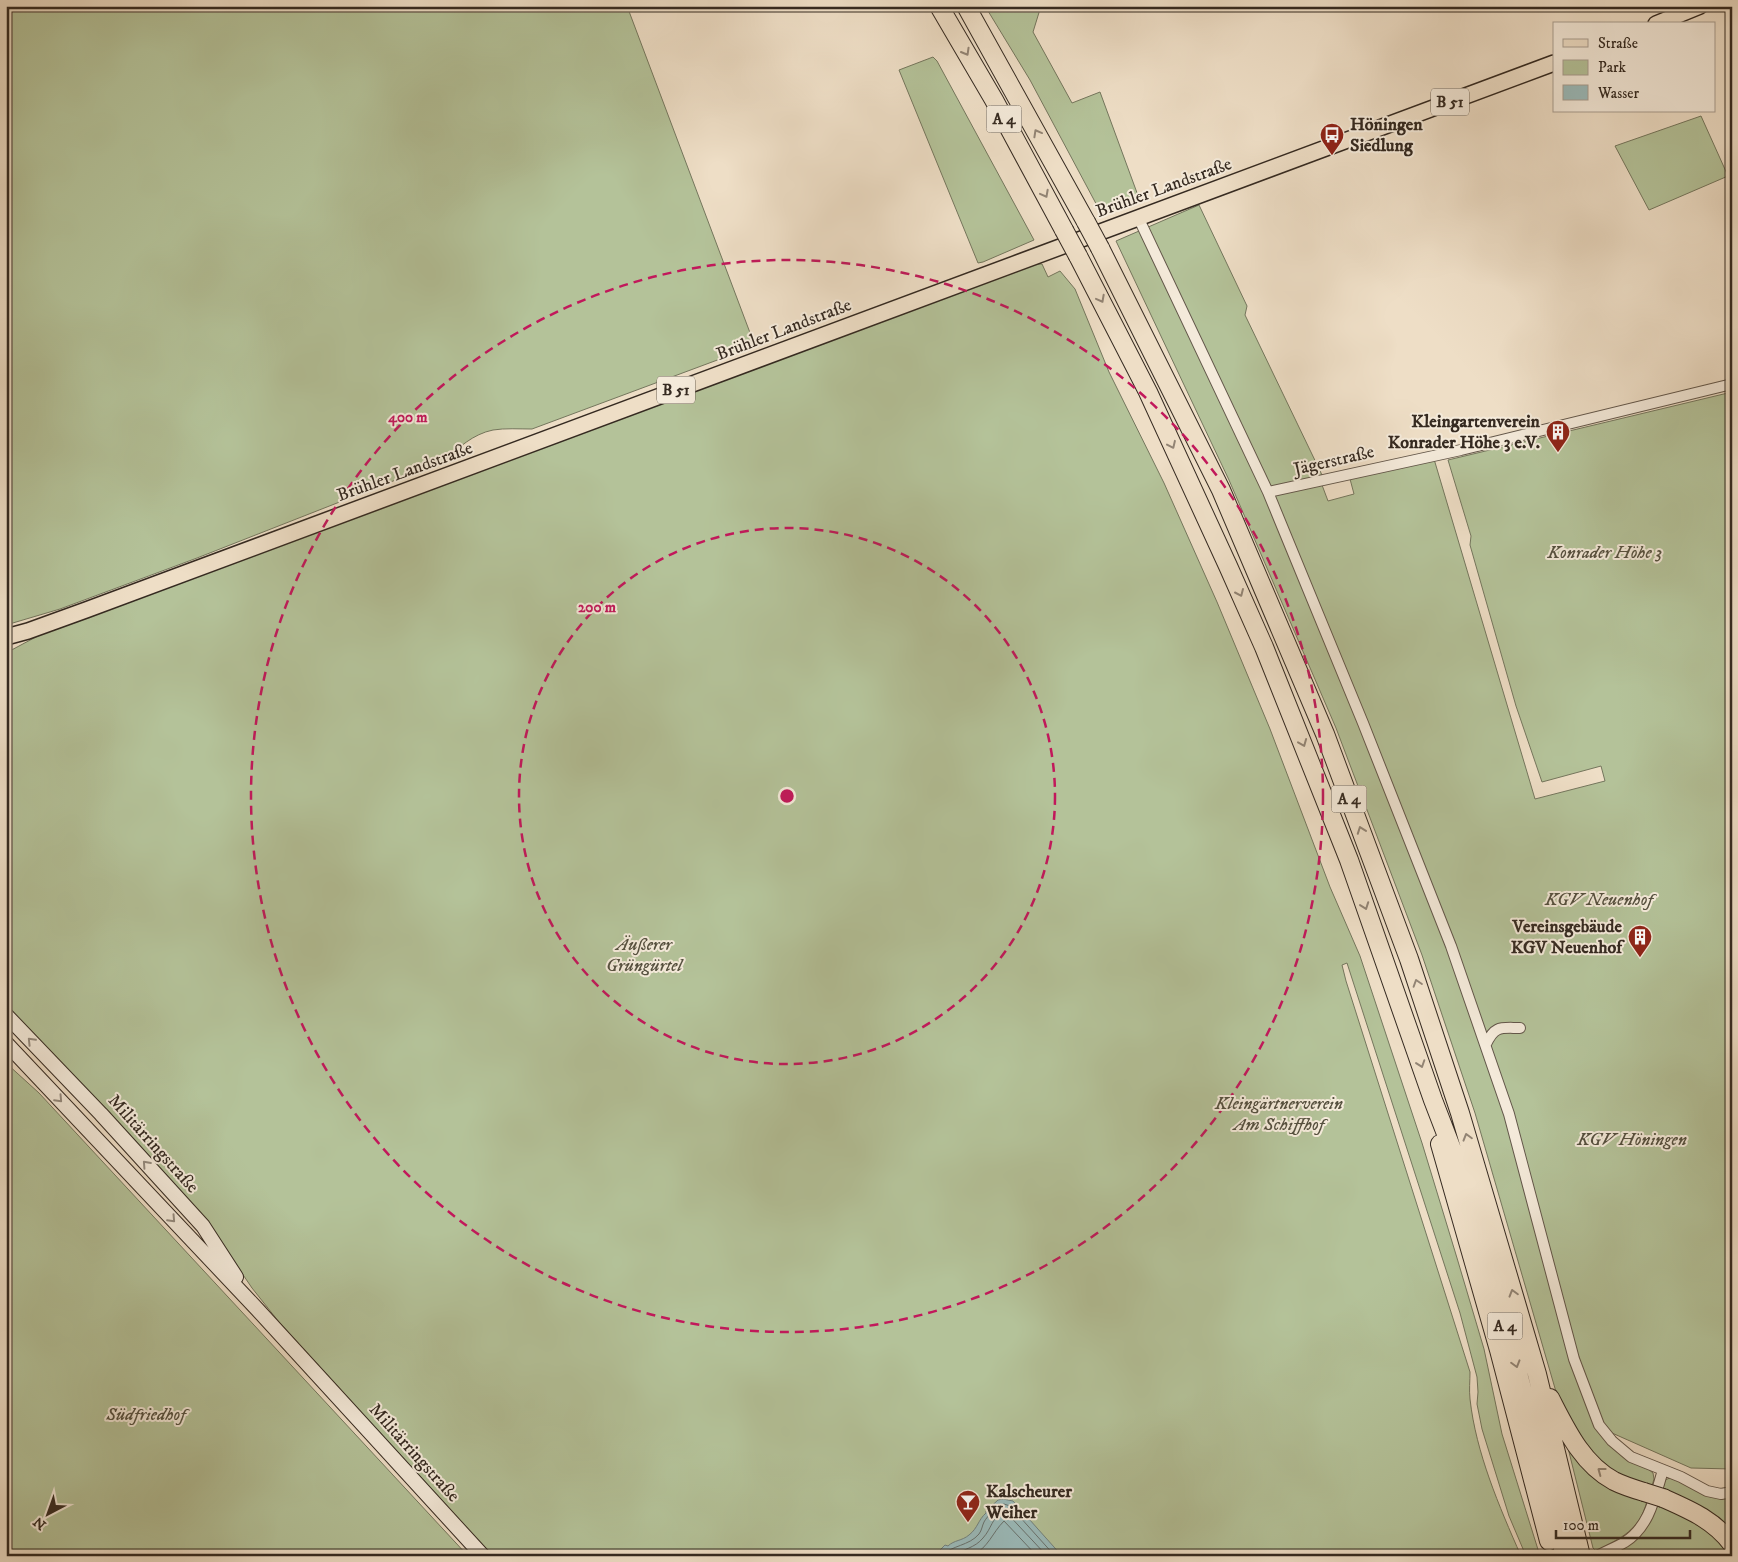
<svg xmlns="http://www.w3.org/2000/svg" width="1738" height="1562" viewBox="0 0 1738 1562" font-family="'IM FELL DW Pica',serif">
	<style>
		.green { fill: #b4c299; stroke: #74765d }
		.water { fill: #9bbbbb; stroke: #72817d }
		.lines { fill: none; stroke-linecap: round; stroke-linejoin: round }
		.shore { stroke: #68726e; stroke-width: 1 }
		.street-casing { stroke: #63574a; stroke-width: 12 }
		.secondary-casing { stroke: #352a21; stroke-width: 16 }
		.primary-casing { stroke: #352a21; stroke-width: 18 }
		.highway-casing { stroke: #352a21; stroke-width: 20 }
		.street { stroke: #f4eada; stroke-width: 10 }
		.secondary { stroke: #f4eada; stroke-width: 14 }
		.primary { stroke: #eedec6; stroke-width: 15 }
		.highway { stroke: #eedec6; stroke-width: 18 }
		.highway-bridge-casing { stroke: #352a21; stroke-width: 20; stroke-linecap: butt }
		.highway-bridge { stroke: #eedec6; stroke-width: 18 }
		.oneway { stroke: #928474 }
		.oneway2 { stroke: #948a7e }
		.ring { fill: none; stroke: #c2185b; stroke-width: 2.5; stroke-dasharray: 9 6 }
		.labels { text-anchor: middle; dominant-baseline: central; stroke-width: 4; stroke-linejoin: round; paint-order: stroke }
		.shield { fill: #f4eada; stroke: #6e6458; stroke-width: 1 }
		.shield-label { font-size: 16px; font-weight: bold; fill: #352a21 }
		.poi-label { font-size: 18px; font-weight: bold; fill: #352a21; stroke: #f4eada; text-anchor: start }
		.street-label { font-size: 18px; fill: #352a21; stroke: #f4eada }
		.park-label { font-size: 18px; font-style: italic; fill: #55503f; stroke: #f4eada }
		.centre { fill: #c2185b; stroke: #f4eada; stroke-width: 2.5 }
		.ring-label { font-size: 15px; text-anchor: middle; font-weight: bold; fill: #c2185b; stroke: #f4eada; stroke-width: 4; stroke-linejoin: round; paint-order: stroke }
	</style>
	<rect width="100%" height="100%" fill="#eedec6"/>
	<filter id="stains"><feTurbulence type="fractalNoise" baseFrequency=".004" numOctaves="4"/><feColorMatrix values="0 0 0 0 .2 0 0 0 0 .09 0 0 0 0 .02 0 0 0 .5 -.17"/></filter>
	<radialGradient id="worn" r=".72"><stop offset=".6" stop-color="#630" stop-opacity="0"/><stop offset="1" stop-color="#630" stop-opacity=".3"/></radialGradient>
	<path class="green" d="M6 6H627L755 346 532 429C519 429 505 428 493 430 473 434 458 448 444 461L197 558 60 609 6 625Z
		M985 6H1041L1033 32 1072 103 1100 92 1140 201 1101 213 1030 80Z
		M933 57 937 61 1034 240 983 262 978 263 899 70Z
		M1701 116 1728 176 1649 210 1615 146Z
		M1199 205 1247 306 1245 315 1322 475V485L1328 501 1354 494 1350 479 1434 459 1535 799 1605 781 1601 766 1542 782 1516 706 1470 545 1471 536 1448 460 1732 392V1469L1691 1468 1612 1433 1631 1455 1653 1473 1654 1479 1651 1489 1616 1474 1593 1457 1561 1409 1475 1113 1422 955 1336 728 1229 480 1116 241Z
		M1031 264H1042L1048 277 1060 271 1075 289 1109 372 1164 483 1217 602 1270 729 1330 887 1360 956 1422 1143 1457 1258 1484 1349 1502 1434 1540 1556H1526L1509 1516 1482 1429 1477 1404 1478 1392 1477 1377 1460 1313 1347 963 1342 965 1346 981 1470 1372C1470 1381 1469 1390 1470 1399 1476 1453 1499 1506 1521 1556H492L279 1322 252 1288 210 1226 160 1168 6 1009V653L47 631Z
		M6 1063 39 1093 468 1556H6Z
		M1568 1448 1647 1501C1639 1531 1622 1537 1596 1551L1593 1548Z
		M1672 1477 1732 1494V1536L1662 1493 1665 1480Z
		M1658 1504 1699 1522 1729 1549 1732 1556H1609L1615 1552Z"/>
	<path class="water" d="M1003 1499 1013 1501 1062 1556H934L945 1545 948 1546C954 1540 962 1541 969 1535 978 1528 978 1520 986 1513V1511L998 1500Z"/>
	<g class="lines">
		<path class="shore" d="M941 1556C952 1545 969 1546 979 1534 982 1530 982 1526 984 1522 987 1516 998 1506 1004 1504L1010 1506 1055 1556
			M953 1556C963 1549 975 1548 983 1538 992 1528 991 1519 1004 1510L1047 1556
			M972 1556C989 1547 992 1533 1004 1521L1037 1556"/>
		<defs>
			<path id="street" d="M1138 217 1268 492 1461 450 1732 384
				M1268 492 1363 723 1451 946 1509 1114 1574 1359 1599 1425 1612 1441 1631 1457 1681 1477 1707 1491 1721 1494 1732 1492
				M1486 1044C1495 1025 1501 1028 1520 1028
				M1597 1556C1606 1551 1617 1547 1625 1542 1650 1526 1655 1496 1663 1470"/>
			<path id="secondary" d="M6 1015 101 1114 203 1226 236 1277
				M6 1043 257 1309 483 1556"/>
			<path id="primary" d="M1656 24 1700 6
				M6 637 28 631 86 610 1554 63"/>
			<path id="highway" d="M939 6 994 100 1064 230
				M966 6 1086 222
				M1100 248 1221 490 1325 734 1409 959 1460 1113 1537 1374 1581 1556
				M1078 256 1148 392 1228 566 1264 647 1349 860 1433 1100 1458 1165 1518 1373 1565 1556
				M1440 1144 1499 1350 1549 1541
				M1550 1398C1566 1429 1582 1464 1614 1481 1624 1486 1634 1489 1644 1492
				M1663 1498C1690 1510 1714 1520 1732 1544"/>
		</defs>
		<use href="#street" class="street-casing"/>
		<use href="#secondary" class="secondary-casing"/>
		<use href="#primary" class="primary-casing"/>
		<use href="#highway" class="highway-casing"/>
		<use href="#street" class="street"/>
		<use href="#secondary" class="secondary"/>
		<use href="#primary" class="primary"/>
		<use href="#highway" class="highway"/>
		<defs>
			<path id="highway-bridge" d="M1086 222 1100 248
				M1064 230 1078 256
				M1644 1492 1663 1498"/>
		</defs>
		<use href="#highway-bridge" class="highway-bridge-casing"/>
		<use href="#highway-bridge" class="highway-bridge"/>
	</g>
	<defs><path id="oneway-chevron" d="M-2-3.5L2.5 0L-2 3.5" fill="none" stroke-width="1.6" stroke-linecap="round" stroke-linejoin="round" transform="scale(1.25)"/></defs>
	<g class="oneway">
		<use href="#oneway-chevron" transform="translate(966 52) rotate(60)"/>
		<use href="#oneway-chevron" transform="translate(1037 133) rotate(-119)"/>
		<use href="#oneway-chevron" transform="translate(1045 194) rotate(62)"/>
		<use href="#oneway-chevron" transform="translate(1101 299) rotate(62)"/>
		<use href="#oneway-chevron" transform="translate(1172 445) rotate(65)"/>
		<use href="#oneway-chevron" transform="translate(1240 593) rotate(66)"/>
		<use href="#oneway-chevron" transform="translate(1303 743) rotate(68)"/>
		<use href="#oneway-chevron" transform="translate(1361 830) rotate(-110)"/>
		<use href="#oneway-chevron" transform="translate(1365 906) rotate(70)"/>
		<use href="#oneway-chevron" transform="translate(1417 983) rotate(-108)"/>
		<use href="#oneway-chevron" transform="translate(1421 1064) rotate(71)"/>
		<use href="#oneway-chevron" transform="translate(1467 1137) rotate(-106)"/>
		<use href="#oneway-chevron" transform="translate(1513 1293) rotate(-106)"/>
		<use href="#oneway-chevron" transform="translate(1516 1364) rotate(74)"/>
		<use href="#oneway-chevron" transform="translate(1601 1471) rotate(-143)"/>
	</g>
	<g class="oneway2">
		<use href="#oneway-chevron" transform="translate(31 1041) rotate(-134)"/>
		<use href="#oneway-chevron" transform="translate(59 1099) rotate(47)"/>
		<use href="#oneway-chevron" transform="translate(146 1164) rotate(-132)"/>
		<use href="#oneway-chevron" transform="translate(172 1219) rotate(47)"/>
	</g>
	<g class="ring">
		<circle cx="787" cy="796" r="268"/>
		<circle cx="787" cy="796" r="536"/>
	</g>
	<defs>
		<symbol id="bus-pin" viewBox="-11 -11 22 30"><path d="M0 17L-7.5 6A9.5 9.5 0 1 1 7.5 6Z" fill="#8f2418" stroke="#f4eada"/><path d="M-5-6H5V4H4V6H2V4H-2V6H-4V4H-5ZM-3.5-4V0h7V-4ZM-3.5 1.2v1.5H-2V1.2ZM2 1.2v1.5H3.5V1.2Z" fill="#fff"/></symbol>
		<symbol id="building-pin" viewBox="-11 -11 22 30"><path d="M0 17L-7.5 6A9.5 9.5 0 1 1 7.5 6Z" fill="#8f2418" stroke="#f4eada"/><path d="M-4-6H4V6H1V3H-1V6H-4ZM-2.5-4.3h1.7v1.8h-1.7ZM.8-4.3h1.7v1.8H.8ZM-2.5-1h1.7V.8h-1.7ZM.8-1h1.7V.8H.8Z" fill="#fff"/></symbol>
		<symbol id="bar-pin" viewBox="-11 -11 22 30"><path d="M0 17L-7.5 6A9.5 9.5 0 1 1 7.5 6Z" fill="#8f2418" stroke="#f4eada"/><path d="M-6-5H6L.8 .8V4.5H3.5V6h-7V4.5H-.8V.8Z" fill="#fff"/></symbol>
	</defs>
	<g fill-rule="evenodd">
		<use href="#bus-pin" x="1318" y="121" width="28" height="38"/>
		<use href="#building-pin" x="1544" y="418" width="28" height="38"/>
		<use href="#building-pin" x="1626" y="923" width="28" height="38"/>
		<use href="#bar-pin" x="954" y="1488" width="28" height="38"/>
	</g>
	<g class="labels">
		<g class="shield">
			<rect x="1431" y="88.5" width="38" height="27" rx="4"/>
			<rect x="986.5" y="105.5" width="35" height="27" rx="4"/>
			<rect x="657" y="376.5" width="38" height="27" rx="4"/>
			<rect x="1331.5" y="785.5" width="35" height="27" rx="4"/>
			<rect x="1487.5" y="1312.5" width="35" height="27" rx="4"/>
		</g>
		<g class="shield-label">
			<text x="1450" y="102">B 51</text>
			<text x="1004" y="119">A 4</text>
			<text x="676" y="390">B 51</text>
			<text x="1349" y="799">A 4</text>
			<text x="1505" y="1326">A 4</text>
		</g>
		<g class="poi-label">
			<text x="1350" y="125">Höningen<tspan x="1350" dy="21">Siedlung</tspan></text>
			<text x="1540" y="422" text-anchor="end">Kleingartenverein<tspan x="1540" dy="21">Konrader Höhe 3 e.V.</tspan></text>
			<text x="1622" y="927" text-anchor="end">Vereinsgebäude<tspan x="1622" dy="21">KGV Neuenhof</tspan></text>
			<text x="986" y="1492">Kalscheurer<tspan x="986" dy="21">Weiher</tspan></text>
		</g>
		<g class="street-label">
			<text transform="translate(1164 188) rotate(-20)">Brühler Landstraße</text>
			<text transform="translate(784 330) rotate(-21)">Brühler Landstraße</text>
			<text transform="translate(1334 461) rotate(-13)">Jägerstraße</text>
			<text transform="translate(405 472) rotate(-20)">Brühler Landstraße</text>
			<text transform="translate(153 1144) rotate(48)">Militärringstraße</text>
			<text transform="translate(414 1453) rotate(48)">Militärringstraße</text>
		</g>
		<g class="park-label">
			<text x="1605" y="553">Konrader Höhe 3</text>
			<text x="1599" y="900">KGV Neuenhof</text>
			<text x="644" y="945">Äußerer<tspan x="644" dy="21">Grüngürtel</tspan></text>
			<text x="1279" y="1104">Kleingärtnerverein<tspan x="1279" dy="21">Am Schiffhof</tspan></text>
			<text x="1632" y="1140">KGV Höningen</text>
			<text x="146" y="1415">Südfriedhof</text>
		</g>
	</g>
	<circle cx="787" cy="796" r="8" class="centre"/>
	<g class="ring-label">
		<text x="408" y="422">400 m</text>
		<text x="597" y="612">200 m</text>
	</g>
	<rect width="1738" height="1562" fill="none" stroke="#eedec6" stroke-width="25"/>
	<rect x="8" y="8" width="1723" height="1547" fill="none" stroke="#352a21" stroke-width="2.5"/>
	<rect x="12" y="12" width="1713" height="1537" fill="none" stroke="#352a21"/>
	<rect x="1553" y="22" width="162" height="90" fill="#f4eada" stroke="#a89d90"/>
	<rect x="1563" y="39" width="25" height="8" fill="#eedec6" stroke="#a89d90"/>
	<text x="1598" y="48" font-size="15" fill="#352a21">Straße</text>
	<rect x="1563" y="60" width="25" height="15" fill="#b4c299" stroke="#a89d90"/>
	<text x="1598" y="72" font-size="15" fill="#352a21">Park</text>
	<rect x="1563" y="85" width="25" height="15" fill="#9bbbbb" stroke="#a89d90"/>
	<text x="1598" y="98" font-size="15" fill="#352a21">Wasser</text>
	<g transform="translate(48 1514) rotate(221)" stroke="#f4eada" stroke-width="4" paint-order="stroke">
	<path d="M0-4L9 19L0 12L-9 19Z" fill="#352a21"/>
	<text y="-8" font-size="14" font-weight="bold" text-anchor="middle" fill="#352a21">N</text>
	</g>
	<path d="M1556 1530v8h134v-8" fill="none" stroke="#352a21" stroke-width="2.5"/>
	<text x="1563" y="1530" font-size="15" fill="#352a21" stroke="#f4eada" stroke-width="4" paint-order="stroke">100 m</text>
	<rect width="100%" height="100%" filter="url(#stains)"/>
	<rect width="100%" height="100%" fill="url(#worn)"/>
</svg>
